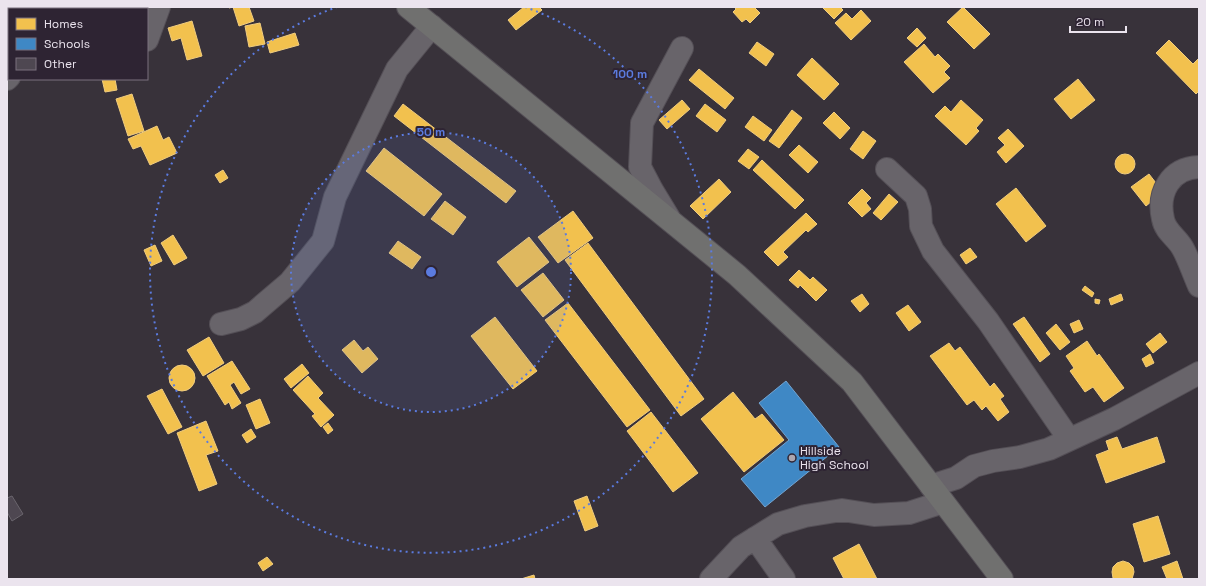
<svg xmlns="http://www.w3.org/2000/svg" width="1206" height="586" viewBox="0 0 1206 586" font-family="'Space Grotesk',sans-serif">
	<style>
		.homes { fill: #f2c14e; stroke: #f0cc7e }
		.schools { fill: #3f88c5; stroke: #73a4d1 }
		.building { fill: #4e4751; stroke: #6a656d }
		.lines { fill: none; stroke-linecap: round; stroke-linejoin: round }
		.minor-casing { stroke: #544f56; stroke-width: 24 }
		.major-casing { stroke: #544f56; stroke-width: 24 }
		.minor { stroke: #68646a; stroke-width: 22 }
		.major { stroke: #70706f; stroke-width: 22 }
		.ring { fill: none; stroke: #5b7bdf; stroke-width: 2; stroke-dasharray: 2 4 }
		.poi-dot { fill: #aca6af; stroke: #2e2433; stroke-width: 1.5 }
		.labels { text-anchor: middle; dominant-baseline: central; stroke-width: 4; stroke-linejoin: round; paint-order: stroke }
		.poi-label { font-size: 12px; fill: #ebe4ee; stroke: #2e2433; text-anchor: start }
		.centre { fill: #5b7bdf; stroke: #2e2433; stroke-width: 2 }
		.ring-label { font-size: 12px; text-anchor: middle; font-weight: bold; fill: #5b7bdf; stroke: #2e2433; stroke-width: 4; stroke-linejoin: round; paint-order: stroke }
	</style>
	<rect width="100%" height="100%" fill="#38323a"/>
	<path class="homes" d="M125 7H140V9H125Z
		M229 7H249L254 21 239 26 233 7 229 8Z
		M524 7H539L542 10 516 30 508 20Z
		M734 7H754L760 13 750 23 746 19 742 22 733 12 736 9Z
		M825 7H840L843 10 834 19 823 8Z
		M963 7 990 34 974 49 947 22Z
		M861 10 871 21 851 40 835 23 846 13 852 19Z
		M192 21 202 56 187 60 181 38 172 41 168 28Z
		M260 23 265 44 249 47 245 26Z
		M917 28 926 38 917 47 907 38Z
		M295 33 299 45 270 53 267 42Z
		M1169 40 1193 64 1199 58V91L1196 94 1156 53Z
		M757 42 774 54 766 66 749 53Z
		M924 44 935 57 938 54 950 66 944 72 950 78 933 93 904 62Z
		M812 58 839 84 824 100 797 75Z
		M699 69 734 98 725 109 689 80Z
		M102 79H115L117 90 105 92Z
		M1078 79 1095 100 1071 119 1054 99Z
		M132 94 144 131 128 136 116 99Z
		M682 100 690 109 667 129 659 120Z
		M961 100 983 120 976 128 979 131 966 145 935 116 945 106 951 112Z
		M403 104 516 191 506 203 394 116Z
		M705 104 726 120 717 132 696 116Z
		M792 110 802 118 779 148 769 141Z
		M834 112 850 128 840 139 823 123Z
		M753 116 772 130 764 141 745 127Z
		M157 126 163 140 169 137 177 153 150 165 141 146 133 149 128 139Z
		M1008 129 1024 146 1006 163 997 152 1005 145 998 138Z
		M863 131 876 141 863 159 850 149Z
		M799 145 818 162 808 173 789 155Z
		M384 148 442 194 424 216 366 171Z
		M748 149 759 157 749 169 738 161Z
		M1115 164a10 10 0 1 1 20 0a10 10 0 1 1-20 0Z
		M762 160 804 200 795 209 753 170Z
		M223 170 228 178 220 183 215 175Z
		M1149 174 1163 192 1146 206 1131 187Z
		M719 179 731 192 703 219 690 206Z
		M1016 188 1046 226 1026 242 996 204Z
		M862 189 871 198 866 203 871 209 862 217 848 203Z
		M889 194 898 202 881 220 873 213Z
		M445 201 466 217 453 235 431 219Z
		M573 211 593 238 558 263 538 237Z
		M806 213 817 224 808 232 806 230 783 252 788 257 778 266 764 252Z
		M173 235 187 258 174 265 161 243Z
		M529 237 549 262 517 287 497 262Z
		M398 241 421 257 412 269 389 253Z
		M588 243 704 399 681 416 565 260Z
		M155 245 162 261 151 266 144 250Z
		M970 248 977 257 966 264 960 255Z
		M799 270 810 280 813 277 827 290 816 301 800 285 798 288 789 280Z
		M543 273 564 300 543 317 521 290Z
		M1085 286 1094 293 1092 297 1082 290Z
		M862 294 869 304 860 312 851 301Z
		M1121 294 1123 300 1111 305 1109 299Z
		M1095 299 1100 300 1099 304 1095 303Z
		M568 303 650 410 627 427 545 320Z
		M908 305 921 322 909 331 896 313Z
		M495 317 537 371 513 389 471 336Z
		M1024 317 1050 354 1040 362 1013 324Z
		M1079 320 1083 329 1074 333 1070 324Z
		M1056 324 1070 342 1060 350 1046 333Z
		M1160 333 1167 342 1153 353 1146 344Z
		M209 337 224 363 203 376 187 350Z
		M354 340 363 351 368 347 378 359 362 373 342 350Z
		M1087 341 1097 356 1099 354 1124 388 1104 402 1093 387 1085 392 1070 371 1074 368 1066 356Z
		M949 343 955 351 960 347 990 387 994 383 1004 396 1000 399 1009 412 998 421 986 406 982 410 974 400 967 405 930 356Z
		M1150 354 1154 363 1146 367 1142 359Z
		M232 361 250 389 241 394 234 382 230 385 241 403 232 409 229 402 225 405 207 376Z
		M302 364 309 373 291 388 284 379Z
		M169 378a13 13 0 1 1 26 0a13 13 0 1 1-26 0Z
		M308 376 323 393 318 398 334 415 321 427 312 416 315 414 293 390Z
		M162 389 182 427 168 434 147 396Z
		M733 392 755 419 762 414 784 440 744 472 701 419Z
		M260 399 270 423 256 429 246 405Z
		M651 412 698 473 673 492 627 431Z
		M206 421 218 451 206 455 217 484 199 491 177 433Z
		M328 423 333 430 328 434 323 427Z
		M251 429 256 437 247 443 242 435Z
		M1117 437 1122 449 1157 437 1165 462 1106 483 1096 455 1109 450 1106 441Z
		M587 496 598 526 585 531 574 501Z
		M1158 516 1170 554 1144 562 1133 524Z
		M859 544 877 579H844L833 558Z
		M267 557 273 564 263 571 258 563Z
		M1123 561 1129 563 1133 567 1134 572 1132 579H1115L1113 578 1112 572 1113 567 1117 563Z
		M1177 561 1183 579H1167L1162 567Z
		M534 575 535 579H521Z"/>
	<path class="schools" d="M786 381 839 447 765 507 741 479 789 440 759 403Z"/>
	<path class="building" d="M12 496 23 514 12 521 7 512V498Z"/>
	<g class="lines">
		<defs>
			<path id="minor" d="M147 40 159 7
				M7 79 9 77
				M1199 167C1170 168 1157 193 1163 219 1165 231 1176 237 1182 247 1188 257 1194 275 1199 286
				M887 169 916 196 920 209 921 226 933 251 988 321 1069 439
				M669 218 652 190 640 167 642 123 682 48
				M221 324 241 319 255 312 290 282 323 241 335 197 397 69 432 26
				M931 486 956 478 974 466 993 461 1020 457 1049 449 1114 419 1199 373
				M755 538 784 579
				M711 579 741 547 778 524 805 516 842 510 874 515 909 513 943 502"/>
			<path id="major" d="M408 7 737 275 852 382 1002 579"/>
		</defs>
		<use href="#minor" class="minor-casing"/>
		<use href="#major" class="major-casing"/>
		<use href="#minor" class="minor"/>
		<use href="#major" class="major"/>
	</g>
	<circle cx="431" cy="272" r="140" fill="#5b7bdf" fill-opacity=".12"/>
	<g class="ring">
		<circle cx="431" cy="272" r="140"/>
		<path d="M525 7A281 281 0 1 1 337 7"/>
	</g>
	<circle class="poi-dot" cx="792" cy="458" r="4"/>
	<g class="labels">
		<g class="poi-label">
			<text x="800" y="451">Hillside<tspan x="800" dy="14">High School</tspan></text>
		</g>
	</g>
	<circle cx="431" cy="272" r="6" class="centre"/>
	<g class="ring-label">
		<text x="630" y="78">100 m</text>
		<text x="431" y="136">50 m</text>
	</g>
	<rect width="1206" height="586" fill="none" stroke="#ebe4ee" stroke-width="16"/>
	<rect x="8" y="8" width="140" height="72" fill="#2e2433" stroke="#7a717e"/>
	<rect x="16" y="18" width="20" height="12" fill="#f2c14e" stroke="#7a717e"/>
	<text x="44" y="28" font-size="12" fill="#ebe4ee">Homes</text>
	<rect x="16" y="38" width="20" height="12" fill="#3f88c5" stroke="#7a717e"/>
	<text x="44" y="48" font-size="12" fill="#ebe4ee">Schools</text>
	<rect x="16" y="58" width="20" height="12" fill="#4e4751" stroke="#7a717e"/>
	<text x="44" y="68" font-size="12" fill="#ebe4ee">Other</text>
	<path d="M1070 26v6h56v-6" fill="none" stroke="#ebe4ee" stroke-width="2"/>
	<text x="1076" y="26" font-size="12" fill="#ebe4ee" stroke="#2e2433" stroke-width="3" paint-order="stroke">20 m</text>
</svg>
